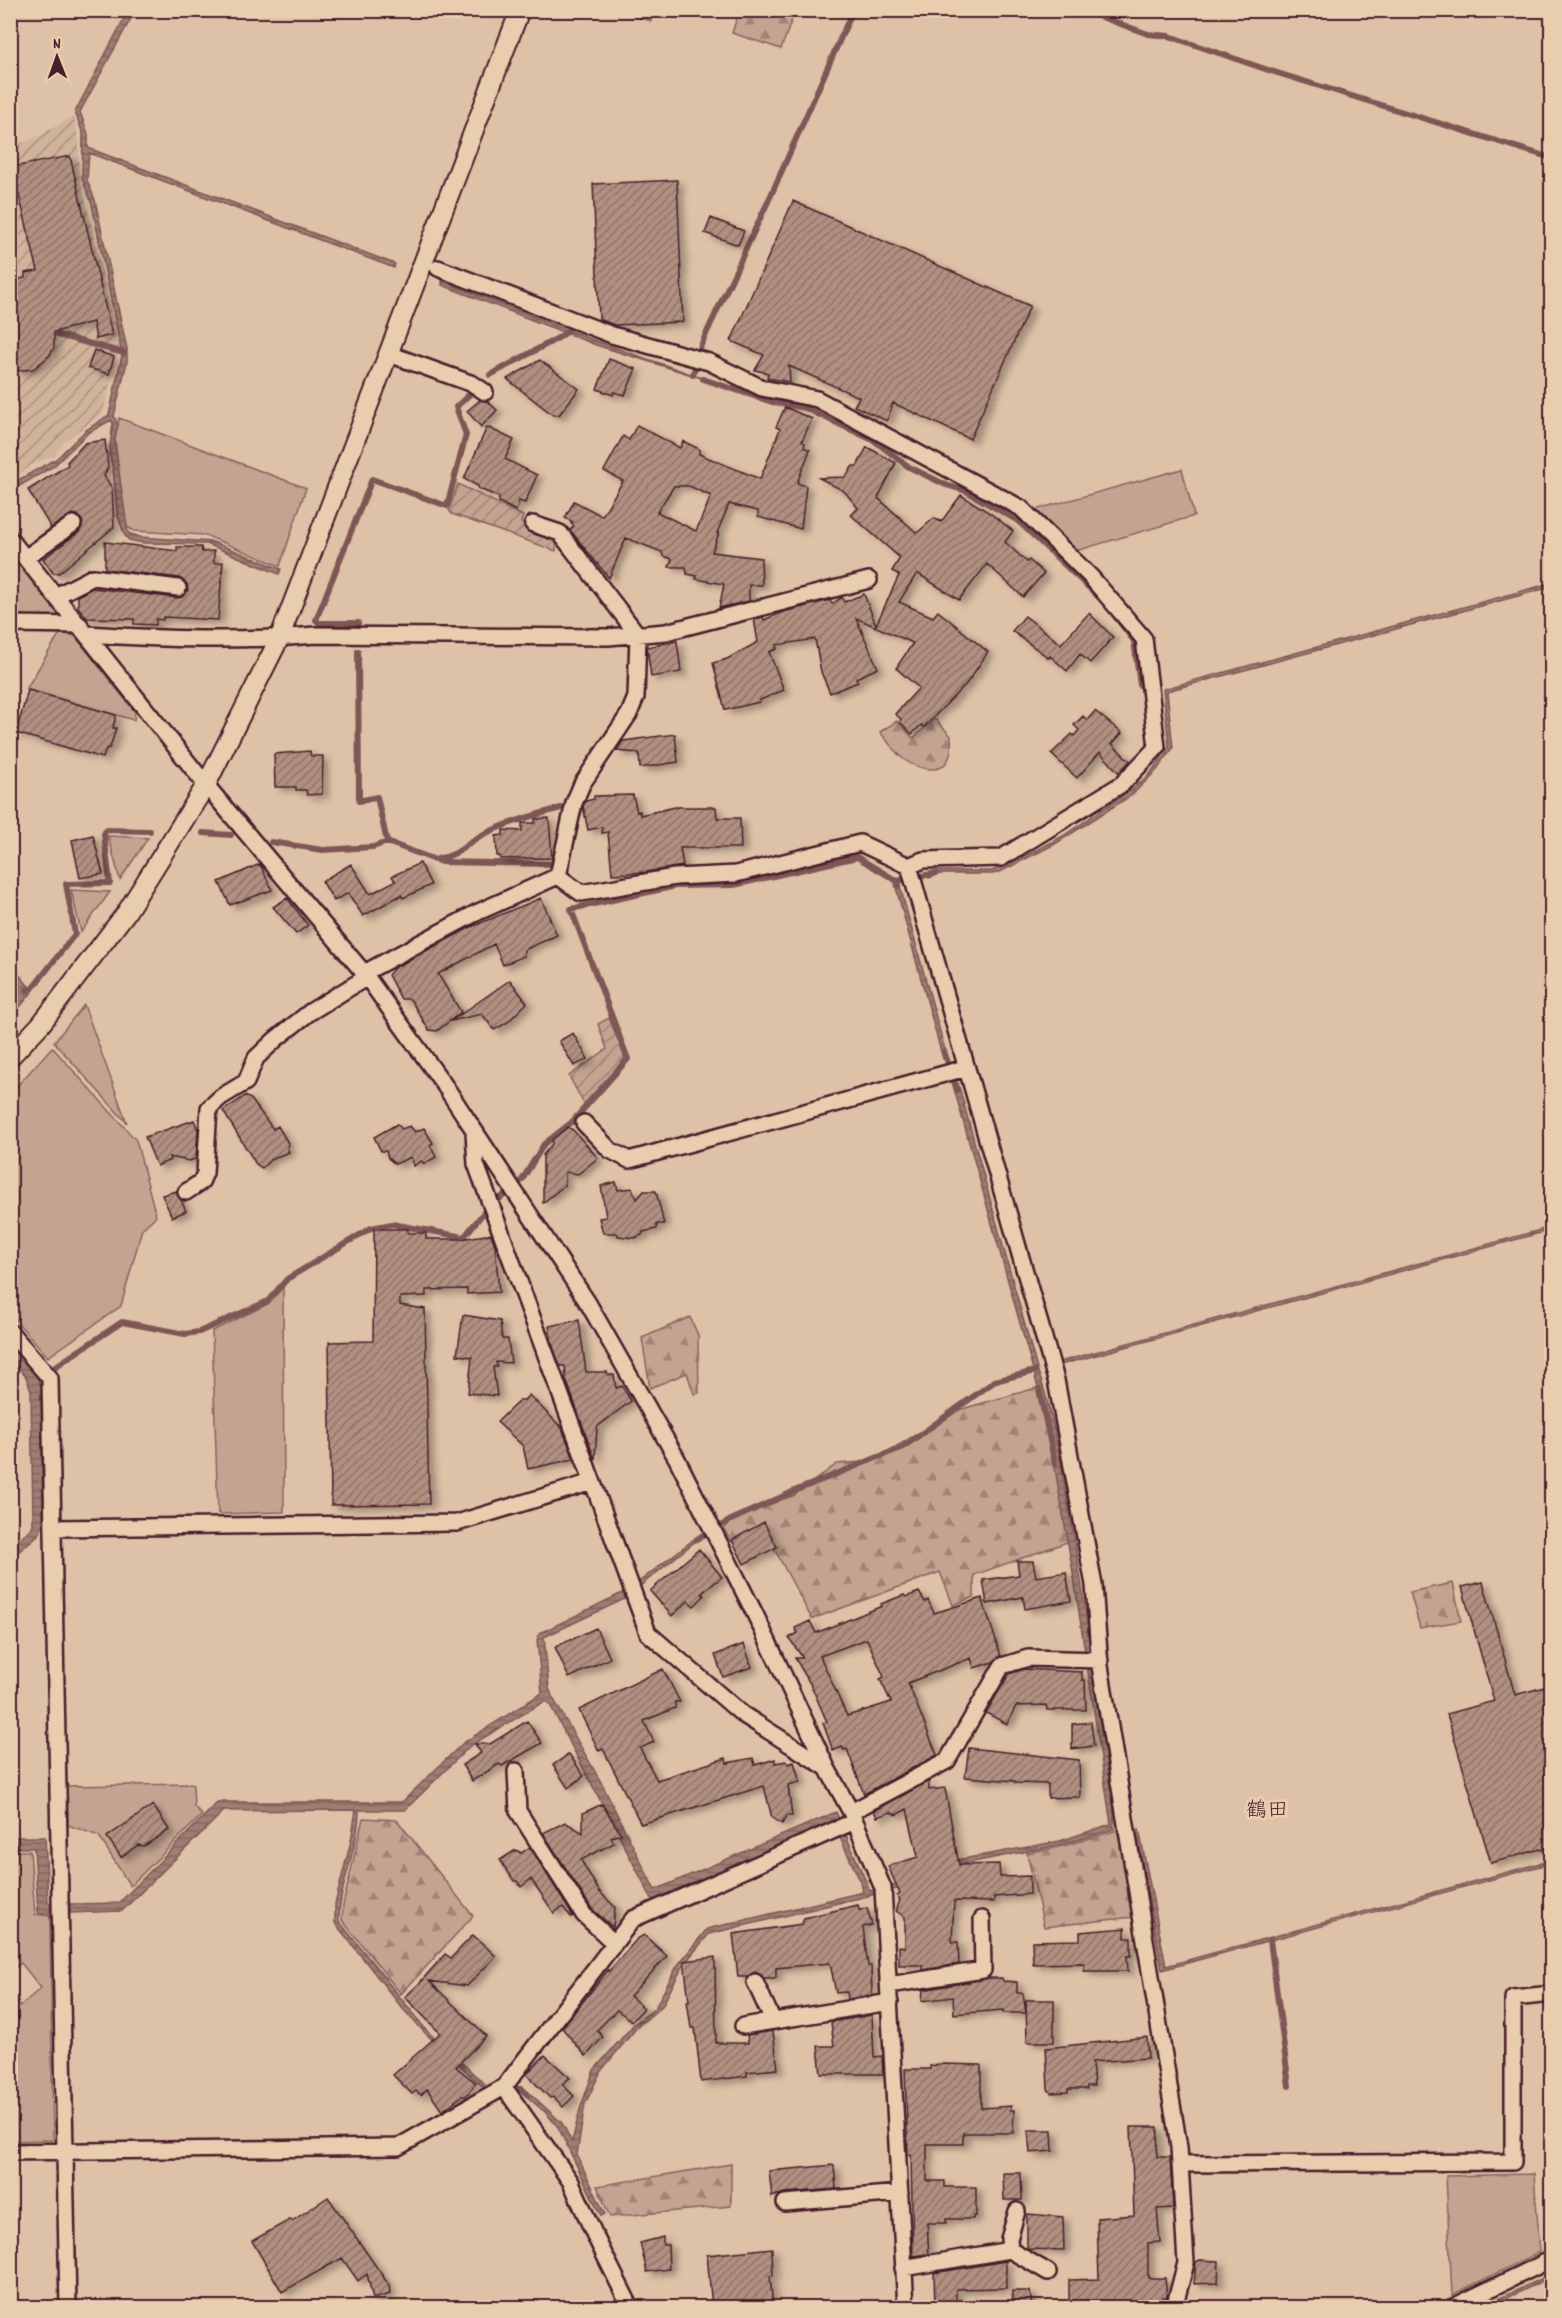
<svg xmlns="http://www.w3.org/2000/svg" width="1562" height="2318" viewBox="0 0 1562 2318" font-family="Dekko,'Klee One',sans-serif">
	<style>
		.industrial { fill: url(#industrial-furrows) }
		.grass { fill: #c3a490; stroke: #86625e; stroke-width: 1.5 }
		.forest { fill: url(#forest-firs); stroke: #86625e; stroke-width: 1.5 }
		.garden { fill: url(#garden-furrows); stroke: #86625e; stroke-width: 1.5 }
		.water { fill: url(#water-rules); stroke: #7e5756; stroke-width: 1.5 }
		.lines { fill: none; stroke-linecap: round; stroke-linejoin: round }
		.stream { stroke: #7e5756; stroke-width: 6 }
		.building { fill: url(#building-hatch); stroke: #4a1f2b; stroke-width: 1.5; fill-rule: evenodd; filter: url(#shadow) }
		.minor-casing { stroke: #4a1f2b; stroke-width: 20 }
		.tertiary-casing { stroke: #4a1f2b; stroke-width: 22 }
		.minor { stroke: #e8cdaf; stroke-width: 15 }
		.tertiary { stroke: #e8cdaf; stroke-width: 18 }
		.labels { text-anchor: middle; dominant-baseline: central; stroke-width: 6; stroke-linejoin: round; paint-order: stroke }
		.quarter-label { font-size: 21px; fill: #4a1f2b; stroke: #e8cdaf }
	</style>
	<defs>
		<pattern id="industrial-furrows" width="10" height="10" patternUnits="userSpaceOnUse" patternTransform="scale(1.5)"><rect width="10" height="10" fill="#d0b39b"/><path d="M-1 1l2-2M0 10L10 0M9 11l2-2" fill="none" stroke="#ab917f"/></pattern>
		<pattern id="forest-firs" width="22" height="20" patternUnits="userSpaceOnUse" patternTransform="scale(1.5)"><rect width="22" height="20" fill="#c3a490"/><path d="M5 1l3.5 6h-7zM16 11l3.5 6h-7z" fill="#a08576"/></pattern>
		<pattern id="garden-furrows" width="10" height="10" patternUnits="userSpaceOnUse" patternTransform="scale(1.5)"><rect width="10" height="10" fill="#c3a490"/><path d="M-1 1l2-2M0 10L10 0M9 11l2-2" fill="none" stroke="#a08576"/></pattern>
		<pattern id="water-rules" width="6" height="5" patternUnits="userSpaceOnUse" patternTransform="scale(1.5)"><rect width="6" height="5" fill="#a07d72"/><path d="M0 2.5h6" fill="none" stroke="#84665e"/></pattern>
		<pattern id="building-hatch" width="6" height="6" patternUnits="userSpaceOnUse" patternTransform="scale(1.5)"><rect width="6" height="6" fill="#b09080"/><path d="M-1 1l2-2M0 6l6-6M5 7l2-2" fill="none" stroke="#917569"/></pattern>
		<filter id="shadow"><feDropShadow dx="6" dy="4" stdDeviation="3" flood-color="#0004"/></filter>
	</defs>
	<rect width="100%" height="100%" fill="#dec2a7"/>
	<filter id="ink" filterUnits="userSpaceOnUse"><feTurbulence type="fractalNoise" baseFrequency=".0167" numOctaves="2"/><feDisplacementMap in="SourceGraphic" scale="12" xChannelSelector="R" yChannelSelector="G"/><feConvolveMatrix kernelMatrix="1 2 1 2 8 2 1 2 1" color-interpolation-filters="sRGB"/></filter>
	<g filter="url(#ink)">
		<path class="industrial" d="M74 116 79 141V172L119 346 103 413 65 441 54 456 31 465 11 481V147L39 136Z"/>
		<path class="grass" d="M119 418 306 488 280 566 205 535 134 531 126 526 115 440Z
			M1182 469 1194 516 1076 551 1034 510Z
			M11 555 64 620 11 618Z
			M60 633 75 636 135 712 134 720 26 689Z
			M108 836 148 838 120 880Z
			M71 890 110 892 81 932Z
			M84 1005 127 1123 54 1042Z
			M52 1047 136 1140 156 1216 142 1229 121 1306 48 1357 11 1315 10 1094Z
			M283 1286 284 1512 218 1514 212 1331 268 1304Z
			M193 1784 194 1806 202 1815 130 1886 99 1836 68 1825 67 1786Z
			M11 1851H30L35 1914 50 1916 53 2140 11 2141V1993L20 2006 41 1988 21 1963 11 1971Z
			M1534 2174 1540 2252 1452 2295 1446 2176Z"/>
		<path class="forest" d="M618 11 654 10V11L651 21Z
			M739 11H795L781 49 732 33Z
			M935 719 951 736C951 742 952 750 950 755 943 778 915 768 902 758 894 751 887 740 880 732L897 721 913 738Z
			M690 1317 698 1335 699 1393 694 1394 687 1373 650 1388 642 1338Z
			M1043 1386 1073 1540 974 1575V1597L953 1605 940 1572 812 1619 762 1526 731 1542 724 1529 740 1513 793 1496 837 1464 872 1461 955 1411Z
			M1453 1583 1461 1621 1420 1628 1410 1592Z
			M363 1818 397 1820 473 1916 401 1994 342 1920 343 1905Z
			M1121 1829 1133 1917 1044 1927 1027 1853 1063 1846Z
			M731 2164V2206L610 2217 597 2186Z"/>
		<path class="garden" d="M458 484 523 516 521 523 557 536 556 551 452 514 449 510Z
			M609 1018 625 1058 584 1104 569 1076 607 1049 598 1024Z"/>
		<path class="water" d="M128 11H135L80 112 88 134V148L395 264 394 268 89 153 87 180 95 200 127 349V362L114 416 118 425 114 440 128 533 140 537 213 542 281 569 279 574 207 544 143 543 129 540 125 536 117 514 113 469 109 454 113 423 111 420 88 433 54 466 11 491V484L56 459 86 430 109 415 122 355 92 205 82 178 83 134 75 112Z
			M442 281 593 340 711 381 596 345 442 285Z
			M1551 583V587L1167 691 1173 748 1157 770 1132 795 1055 844 1000 872 993 874H940L929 878 928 874 939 871H992L1019 859 1063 836 1135 787 1150 774 1169 746 1163 689Z
			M897 879H901L899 883 947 1057 943 1059 895 884Z
			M11 965 33 991 11 1018V1003L21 990 11 978Z
			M958 1083 1037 1369C1053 1411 1059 1455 1067 1498 1086 1600 1098 1703 1114 1806V1829L1064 1844 948 1867 897 1889 709 1934 684 1964 662 2006 638 2026 601 2071 585 2104 577 2155 605 2214 601 2216 558 2127 545 2112 520 2091 522 2086 562 2123 572 2142 580 2109 594 2070 633 2025 655 2008 677 1966 707 1929 863 1892 861 1883 833 1823 653 1901 549 1703 545 1701 470 1746 405 1810H359C359 1848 339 1883 339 1921L428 2032 485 2084 483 2087 426 2034 402 2008 335 1923V1904L351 1841 356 1810 224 1811 122 1911 70 1913V1904L119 1903 218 1802H402L463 1743 542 1693 537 1640 540 1633 624 1592 627 1598 544 1637 549 1688 552 1696 601 1782 655 1890 836 1812 870 1891 893 1886 946 1862 1060 1841 1111 1824 1073 1573 1046 1416 953 1085Z
			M1551 1227V1230L1060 1365 1059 1362Z
			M11 1345 35 1374 41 1386 43 1524 39 1534 11 1558V1545L32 1528 33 1524 31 1391 26 1377 11 1359Z
			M702 1533 703 1535 639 1587 636 1584Z
			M1139 1829 1166 1966 1551 1860V1863L1162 1970 1136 1830Z
			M11 1837H45L48 1902 51 1905 49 1914H41L38 1912 34 1848H11Z
			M1551 2274V2277L1489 2307H1482Z"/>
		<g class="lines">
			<path class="stream" d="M1082 10 1148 34 1169 36 1271 71 1548 157
				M58 335 124 353
				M490 375 558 338 568 331
				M693 375 701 345 772 193 853 10
				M703 379 772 402 805 408 875 441 909 467 946 485 966 491 1018 521 1100 598
				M1114 615 1134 641 1140 685
				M358 623H319L316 620 372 479 447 506 466 435 456 407 471 393
				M358 651 359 801 377 797 387 842
				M203 833 231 835
				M271 842 323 850 373 847 387 842 441 862 551 864
				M439 858C457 857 468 842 484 834 509 822 535 815 561 808
				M899 885 897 881 936 873
				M27 990 32 989 75 934 66 884 110 883 104 834 106 830 150 831
				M944 1051 957 1090
				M56 1366 122 1322 185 1334 199 1332 268 1301 287 1279 371 1228 392 1224 464 1237 484 1212 522 1180 544 1144 572 1122 628 1059 571 909 676 886 734 885 857 857 897 881
				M1039 1389 1055 1464
				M697 1539 731 1520 797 1490 903 1447 995 1381 1035 1371
				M1270 1940 1289 2086
				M506 2088 521 2089 527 2094"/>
		</g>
		<path class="building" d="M70 156 112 335 96 339 93 322 54 332V347L49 356 33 369 16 371 10 356V281L25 278V273L38 271 12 167Z
			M677 180 683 322 614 325 599 319 593 184Z
			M793 201 1030 306 970 439 893 403 887 421 854 406 859 397 789 366 790 382 767 378 768 373 755 370 764 355 731 341Z
			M711 218 744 231 738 245 705 233Z
			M94 350 114 357 109 374 88 368Z
			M609 359 636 369 625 395 614 392 613 395 597 389Z
			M540 360 579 389 559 415H553L507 379Z
			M480 400 487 401 497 410 481 427 467 411Z
			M785 407 812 419 802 441 805 443 804 447 810 450 797 483 806 486 801 529 758 517V511L729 504 717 533H719L712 552 761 558 762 585H749V601L719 608 724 584 696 579 697 576 687 574 686 567H669L672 559 663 556 662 552 626 538 609 578 570 530 574 526 571 524 573 522 565 518 574 501 602 516 623 481 604 471 623 436 629 440 637 425 680 448 683 441 699 449V454L760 479 780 429 776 427ZM674 486H689L711 496 696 531 657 512Z
			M487 427 514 440 505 459 537 475 525 503 519 501 516 511 499 502V497L479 489 478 486 464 479Z
			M105 440 108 467 104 476 112 488 114 527 59 573H53L43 559 79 532 83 523 78 515 72 514 51 528 28 490 68 465 67 462 85 443Z
			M867 447 896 463 878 498 917 533 934 518 941 522 961 495 990 513 1013 531 1005 542 1027 562 1029 560 1044 573 1023 597 987 564 959 600 917 573 899 602 933 617 938 611 988 652 967 683 924 727 921 725 912 734 900 722 901 719 895 714 919 688 896 668 913 643 856 618 878 668 856 678 858 682 830 693 821 672 815 639 776 645 777 649 769 652 784 690 760 700V702L725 710 713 663 727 659 758 642 754 619 763 617 764 620 783 612 830 600 832 604 842 597 844 602 864 594 876 625 899 575 892 571 900 558 851 515 858 508 844 491 819 478 845 477 853 466H857Z
			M105 542 177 551V547H201L202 552 214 551V563L223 562 218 620 163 617V620L156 619V625L134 624V619L87 618 78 607V596L92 588 177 598 182 597 188 590 187 584 179 578 105 569Z
			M1089 613 1113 637 1090 663 1080 654 1067 671 1050 656 1049 658 1012 631 1025 616 1061 644Z
			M677 641 681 672 651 677 647 647Z
			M28 690 116 715 113 728H116L110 748 106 749 103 758 16 733Z
			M1095 711 1122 733 1112 744 1130 761 1119 773 1100 752 1077 778 1051 754 1072 734 1074 736 1079 730 1074 725 1083 716 1087 720Z
			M675 734 678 762 640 768 639 753 616 751 623 741Z
			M310 751 311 756H323L322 794 307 795 306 790H296V787H275L274 754Z
			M633 795 637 812 640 811V815L675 807H716L717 818H740L741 848H680L683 866 646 872 612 874 608 832 602 833V827L588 830 583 806 586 801 594 799V796Z
			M549 818 552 858 500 859V856H497L496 836 503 835V830L522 831V823H535V819Z
			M93 835 103 874 80 878 72 840Z
			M420 863 431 885 403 898 401 895 363 916 348 893 334 901 322 881 351 864 370 894 395 881 392 876Z
			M260 864 272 890 230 905 219 882Z
			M287 898 308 925 296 934 273 907Z
			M541 898 557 935 524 950V956L503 965 494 944 438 974 461 1012 437 1031 429 1030 410 999H401L388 975 394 968 471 927Z
			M510 980 527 1003 508 1022 494 1030 482 1014 451 1021Z
			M573 1033 588 1059 574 1066 559 1041Z
			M245 1096 251 1099 273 1129 278 1126 289 1145 287 1147 289 1152 271 1159 262 1168 256 1164 223 1111Z
			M194 1120 198 1130 196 1159 189 1161 169 1157 170 1160 157 1166 145 1137Z
			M397 1124 402 1129 410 1126 415 1132 424 1128 433 1143 430 1145 436 1157 424 1164 421 1161 414 1166 411 1157 395 1164 388 1158 386 1151H381L374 1137Z
			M568 1127 573 1130 598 1158 578 1174 565 1172V1185L543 1203V1155L552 1144V1140Z
			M616 1182 618 1190 632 1188 637 1199 644 1191H656L664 1224H657V1229L643 1232 642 1235 635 1238 618 1236 617 1233H603L599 1218 606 1217 601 1186Z
			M177 1191 186 1211 172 1217 162 1195Z
			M374 1229H408V1233H426V1239H461L491 1234 495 1245 499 1292 467 1294V1289L426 1290V1296L400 1297V1305L425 1309 429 1504 331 1505 329 1342 373 1341Z
			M463 1315 500 1321 502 1339H508L511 1363 496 1362 497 1367H493L497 1396 468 1393 472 1357 457 1355Z
			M579 1320 586 1372H607L608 1375H614L616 1388 622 1386 631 1401 597 1427 595 1460 566 1379 565 1366H560L552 1344 549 1326Z
			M529 1395 562 1428 574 1459 528 1469 523 1446 497 1422 520 1400H524Z
			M764 1522 777 1547 744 1564 732 1540Z
			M699 1549 722 1577 702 1593 704 1596 694 1606 688 1601 672 1616 650 1591Z
			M1017 1561H1033L1036 1577 1066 1572 1071 1601 1025 1609 1023 1597 987 1604 983 1580 1019 1575Z
			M1483 1582 1515 1695 1548 1686 1551 1699V1846L1491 1863 1447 1714 1494 1701 1462 1587Z
			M919 1592 925 1602 928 1600 934 1613 982 1598 1001 1656 993 1662 974 1668 971 1658 908 1683 937 1755 864 1794 847 1749 844 1750 842 1747 833 1751 823 1723 827 1722 811 1685 795 1658H803L789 1638 798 1633 795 1628 810 1621 816 1633 882 1606 881 1604 904 1595 906 1597ZM867 1639 884 1677 880 1679 891 1702 847 1716 820 1656Z
			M596 1628 610 1658 569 1678 555 1647Z
			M744 1644 752 1667 723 1677 715 1655Z
			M663 1669 680 1702H675V1708L644 1721 654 1742 640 1748 657 1780 726 1758 727 1763 753 1758 755 1765 775 1759V1763L786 1761 788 1764 794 1762 800 1782 788 1785 792 1816H787L782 1824 772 1818 764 1786 641 1824 603 1749 599 1751 579 1710Z
			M1024 1669 1082 1672V1680H1085L1086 1710H1047L1046 1705 1016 1706 1007 1724 986 1713 1009 1674Z
			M527 1721 542 1743 502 1766 499 1764 472 1781 462 1765 481 1753 475 1744H490Z
			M1091 1722 1094 1746 1072 1749V1724Z
			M969 1748 1079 1760 1080 1797 1048 1798V1784L1015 1783V1781L965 1777Z
			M569 1754 584 1776 568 1788 553 1765Z
			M929 1781V1790L945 1788 959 1865 999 1864 1000 1877 1030 1876V1894L994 1897V1902L954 1901 952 1942H958L959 1964 923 1970V1965H899V1946L905 1947V1917L896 1911 900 1900 897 1896 900 1894 888 1866 918 1857 907 1809 896 1815 891 1812 877 1817 874 1811Z
			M602 1804 621 1834 611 1837 614 1843 581 1860 599 1891 615 1907 613 1927 592 1909 543 1833 565 1822 583 1833V1813Z
			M153 1805 169 1830 144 1846 138 1845 121 1857 107 1837Z
			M530 1847 573 1916 571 1917 563 1907 554 1913 531 1879 521 1887 517 1881H514L500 1860 516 1850 521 1853Z
			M858 1905 859 1910 867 1908 872 1925 863 1927 868 1966H871L872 1995 848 1999 847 1992 836 1993 830 1963 776 1968V1978H764L755 1972 747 1977H738L733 1934 802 1924 804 1918Z
			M1125 1928V1938H1131V1956H1127L1128 1971H1084V1963L1033 1964 1032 1941 1080 1940V1932Z
			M473 1935 496 1956 467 1986 429 1981 486 2036 456 2067 476 2083 466 2096H462L442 2111 427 2089 421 2095 416 2091 412 2094 393 2075 440 2033 405 1997 423 1980H422L445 1954 451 1958Z
			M644 1935 667 1956 630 1996 644 2008 632 2021 617 2010 597 2030 603 2037 586 2056 562 2028 608 1970 609 1971 637 1939Z
			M715 1957 716 2043H748L747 2035 773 2031 778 2069 747 2072V2076L701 2082 695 2028H691L687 2001H689L684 1961Z
			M989 1978H1002L1003 1981 1017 1982V1993H1023L1026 2013H1003V2010L954 2014 953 1997 922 2001 923 1990Z
			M1026 2000H1054V2042H1027Z
			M872 2015 874 2057 882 2056 883 2074H821L818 2046H834L831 2022Z
			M1147 2037 1148 2058 1092 2062 1094 2086H1087V2089H1068V2092L1051 2093 1048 2089 1046 2048Z
			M545 2055 570 2078 562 2084 574 2096 563 2107 554 2097 550 2098 526 2074Z
			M944 2064 981 2065V2108L1011 2106 1010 2110H1014L1013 2133H963V2144H927V2181H945V2187H976V2216H973V2219H946V2223H927L929 2254 913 2256 911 2155H908L905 2069H930V2066Z
			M1131 2127H1158L1157 2157H1170L1173 2208 1157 2209 1160 2242 1148 2243V2278H1165L1167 2297H1162V2302L1069 2303V2280L1099 2279 1097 2218 1134 2215Z
			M1028 2130H1052L1053 2151 1030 2153Z
			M834 2165 836 2189 784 2193 772 2197 769 2171Z
			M1003 2173H1021L1022 2200H1004Z
			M328 2197 389 2285 390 2294 373 2299 367 2274 358 2281 342 2258 282 2292 252 2241 291 2219 292 2221Z
			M1027 2214 1063 2217 1064 2250 1027 2249Z
			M663 2237V2245H668L669 2269 647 2272 640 2243Z
			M772 2248 773 2276H770L773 2307H712L707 2255Z
			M1200 2260 1219 2261 1218 2283 1194 2284 1196 2262Z
			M1006 2261V2288L956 2289V2307H935L934 2273Z
			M1012 2291H1030L1032 2307H1013Z"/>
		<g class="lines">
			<defs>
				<path id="minor" d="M389 354 473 384 485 392
					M533 524 560 533 638 635 636 697 629 714 582 784 574 803 558 876
					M10 539 206 785 364 973 445 1086 588 1303 677 1459 755 1614 827 1768 851 1812 883 1888 906 2308
					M25 558 73 524
					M56 596 93 577 178 588
					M10 624 80 625
					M87 634C164 639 239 642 316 635L608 637 666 632 869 580
					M909 866 1056 1380 1094 1585 1100 1666 1179 2147 1186 2263 1174 2308
					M364 973 476 913 558 876 581 893 675 877 736 874 860 843 909 866 923 860 1001 858 1122 784 1157 747 1144 639 1090 576 1021 508 817 399 762 388 709 362 612 335 438 268
					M584 1123 610 1150 629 1160 966 1068
					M474 1132 476 1164 648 1633 742 1714 827 1768
					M186 1192 201 1182 205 1173 209 1108 221 1097 246 1082 256 1058 276 1039 310 1012 367 977
					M10 1332 50 1378 68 2308
					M53 1528 457 1523 592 1482
					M516 1771 518 1811 584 1915 614 1943
					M851 1812 947 1761 1002 1666 1028 1658 1100 1660
					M755 1982 773 2021
					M889 1985 983 1970 982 1919
					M743 2026 890 2002
					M504 2087 571 2182 596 2238 631 2308
					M10 2152 398 2147 504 2087 633 1919 855 1821
					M1180 2164 1513 2162V1998L1552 1994
					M785 2203 900 2193
					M1017 2211 1009 2239 1010 2250 1048 2272
					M903 2268 1010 2250
					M1451 2308 1552 2259"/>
				<path id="tertiary" d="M10 1057 41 1024 126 913 206 785 279 639 520 10"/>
			</defs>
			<use href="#minor" class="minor-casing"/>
			<use href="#tertiary" class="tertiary-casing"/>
			<use href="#minor" class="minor"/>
			<use href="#tertiary" class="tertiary"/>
		</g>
	</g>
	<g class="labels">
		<g class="quarter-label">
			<text x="1267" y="1812">鶴田</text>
		</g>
	</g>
	<rect width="1562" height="2318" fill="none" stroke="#e8cdaf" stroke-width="36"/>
	<rect x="18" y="18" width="1526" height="2282" fill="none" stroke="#4a1f2b" stroke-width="2" filter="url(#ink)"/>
	<g transform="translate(57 57) rotate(359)" stroke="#e8cdaf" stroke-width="4.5" paint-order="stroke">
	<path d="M0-4.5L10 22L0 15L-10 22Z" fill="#4a1f2b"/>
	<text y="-9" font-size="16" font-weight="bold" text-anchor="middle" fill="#4a1f2b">N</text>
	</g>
</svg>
